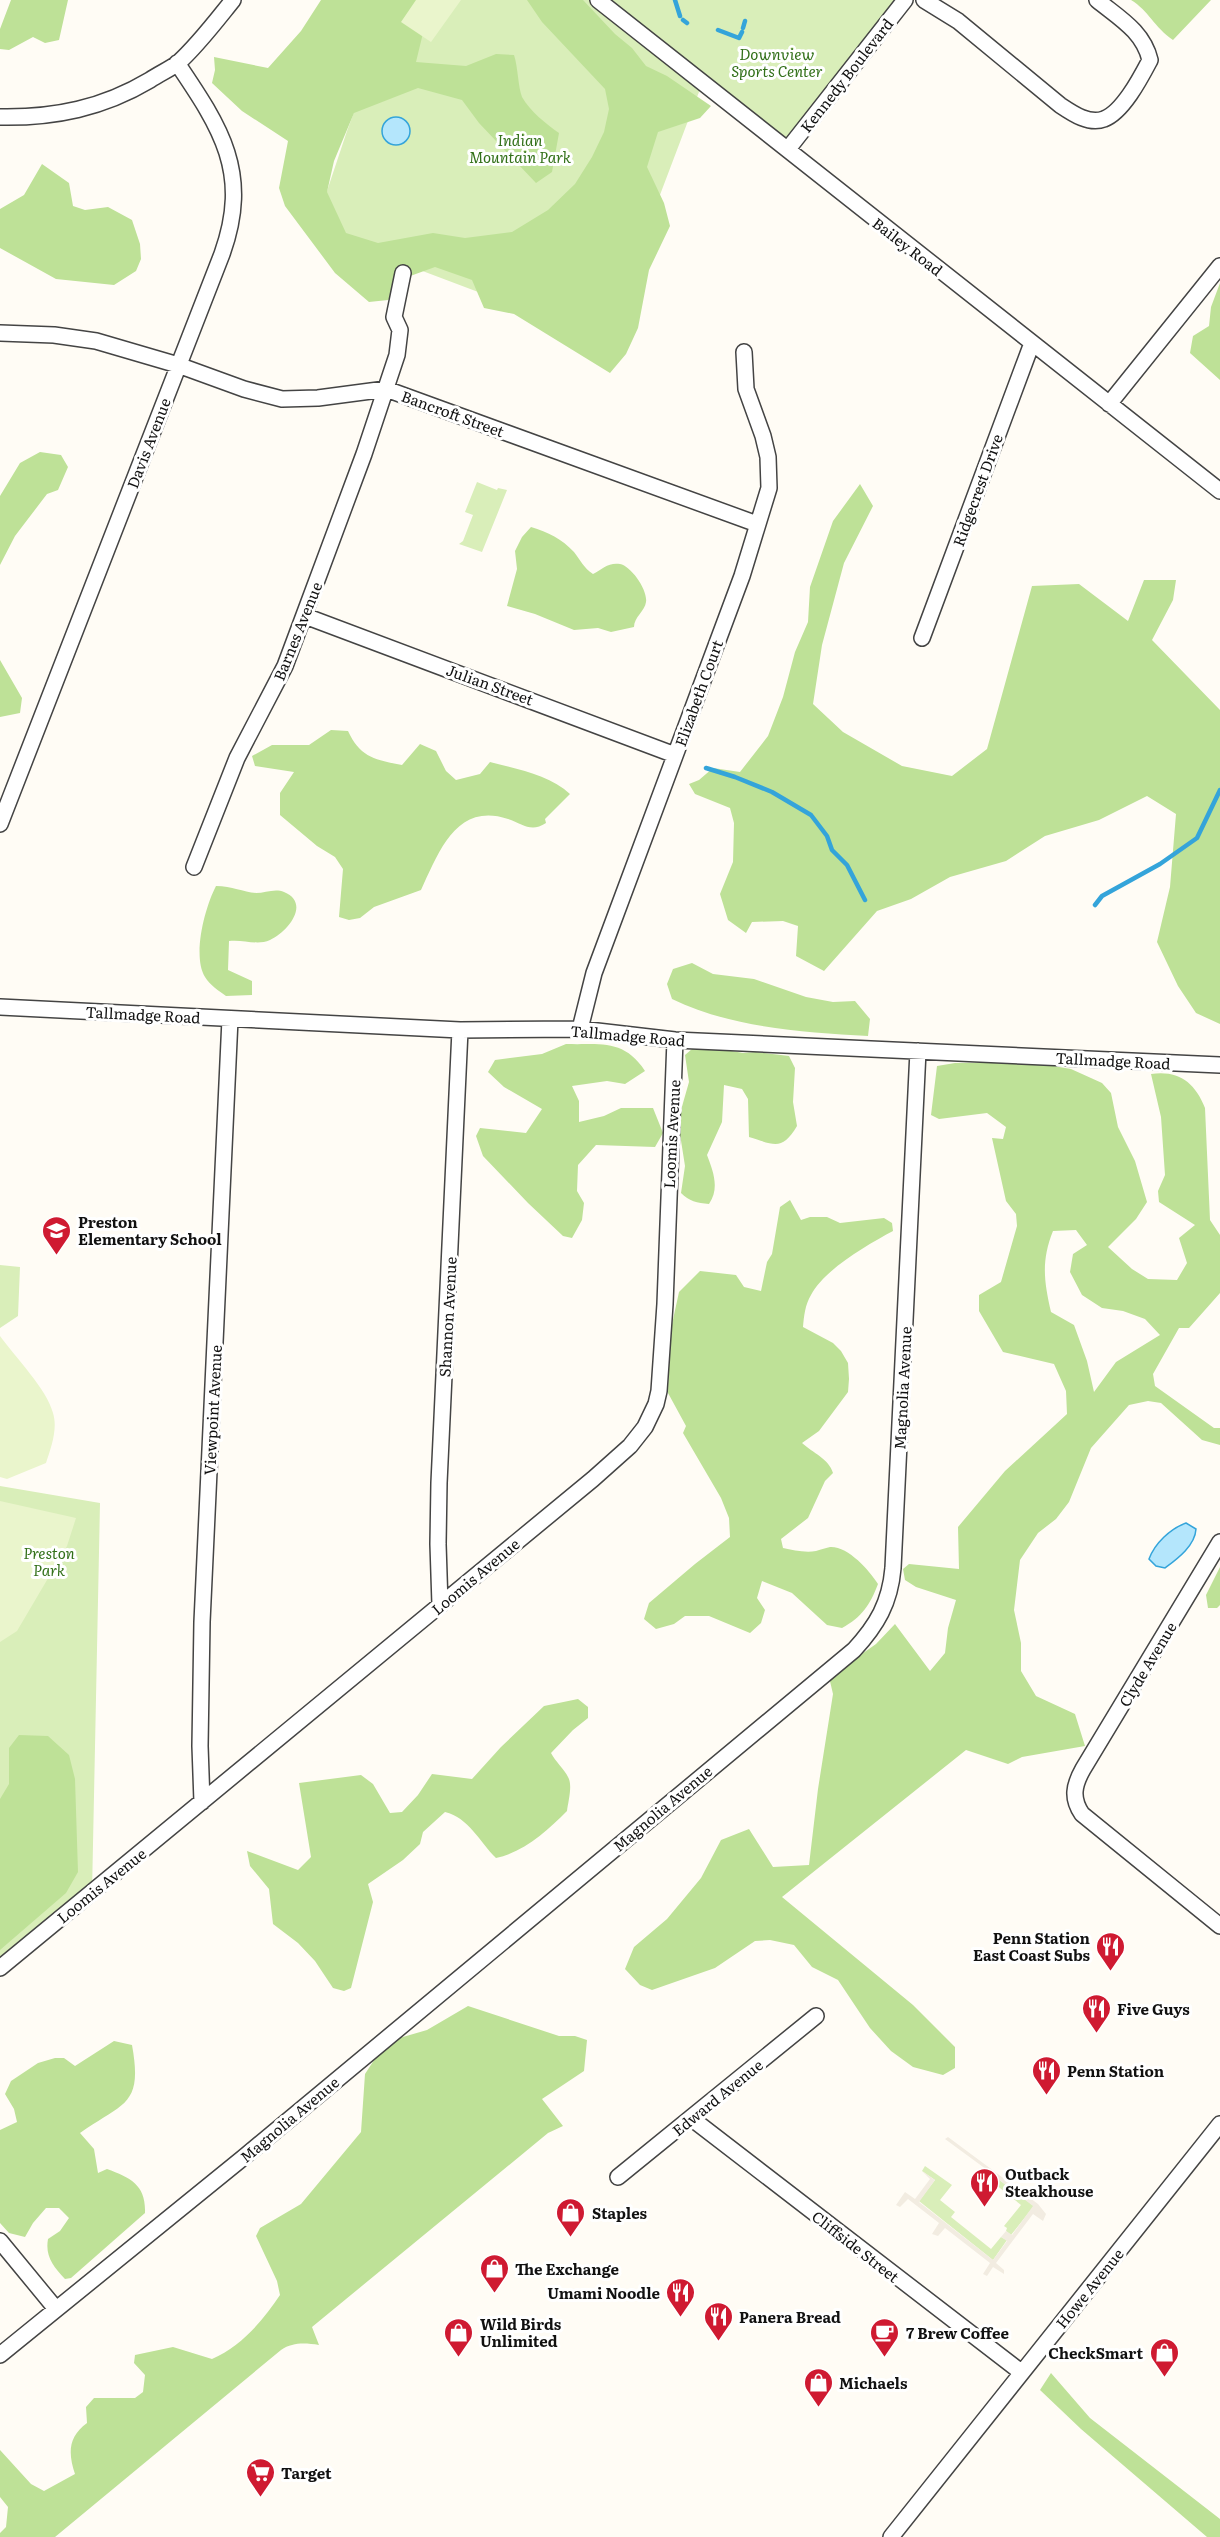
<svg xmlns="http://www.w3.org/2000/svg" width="1220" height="2537" viewBox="0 0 1220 2537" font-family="Literata,serif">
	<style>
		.green { fill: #d9eeb9 }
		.forest { fill: #bee197; fill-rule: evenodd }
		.pitch { fill: #eaf5cc }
		.plaza { fill: #f2ece1 }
		.water { fill: #b4e6fc; stroke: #34a4da; stroke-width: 1.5 }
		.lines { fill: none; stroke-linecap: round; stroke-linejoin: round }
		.stream { stroke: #34a4da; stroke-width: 4.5 }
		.minor-casing { stroke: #444; stroke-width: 18 }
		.minor { stroke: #fff; stroke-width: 15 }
		.labels { text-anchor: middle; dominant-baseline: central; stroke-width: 6; stroke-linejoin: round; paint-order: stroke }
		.park-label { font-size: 15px; font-style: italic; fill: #327019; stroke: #fff }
		.street-label { font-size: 15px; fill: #111; stroke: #fff }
		.poi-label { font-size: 15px; font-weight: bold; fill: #111; stroke: #fff; text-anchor: start }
	</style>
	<rect width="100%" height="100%" fill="#fffcf5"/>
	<path class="green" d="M396 0H905L788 149 702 84 605 340 314 230 347 131Z
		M477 482 497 490 498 488 507 490 482 552 459 544 463 541 473 515 465 512Z
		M0 1265 20 1267 18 1316 0 1328Z
		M0 1486 100 1503 92 1893 0 1968Z
		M925 2166 952 2185 940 2200 955 2212 951 2217 991 2249 1001 2237 1007 2240 993 2260 919 2201 935 2180 922 2171Z
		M998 2179 1034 2206 1011 2235 1006 2231 1007 2228 1004 2226 1021 2205 995 2184Z"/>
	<path class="forest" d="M11 0H68L59 40 45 43 33 37 9 50 0 49V29Z
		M321 0H431L416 62 466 66 496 54 514 55C518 67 518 87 522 97 530 111 546 124 559 133L552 172 536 183 479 123 462 100 418 88 354 113 334 161 327 192 346 233 378 243 433 233 465 238 512 232 548 210 575 184 592 157 604 132 609 109 605 89 542 22 527 0H583L615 34 632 48 646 66 667 76 711 106 700 118 658 132 647 167 664 203 670 226 649 270 638 328 626 354 610 373 514 314 484 308 472 280 435 267 402 279 388 300 369 302 335 273 285 206 279 188 288 141 242 111 212 83 215 70 214 57 268 68 301 31Z
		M1131 0H1211L1173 40C1154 27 1149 11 1131 0Z
		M42 164 69 183 73 206 85 210 108 207 132 220 140 244 141 259 136 271 114 285 56 279 0 248V209L24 195Z
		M1220 283V380L1190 353 1193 336 1209 326 1211 307Z
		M40 452 61 455 68 467 58 490 47 494 15 536 0 565V496L20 463Z
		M860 484 873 506 844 563 822 645 813 704 843 732 902 766 952 776 987 749 1032 586 1079 584 1128 621 1144 580H1176L1173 600 1152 640 1220 710V1024L1196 1013 1178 986 1157 942 1170 887 1176 814 1147 796 1099 820 1045 836 1006 861 950 877 911 899 877 911 824 971 796 956 798 926 783 921 752 922 746 933 728 920 720 894 733 862 734 823 730 808 695 794 689 784 699 780 713 768 740 772 768 736 783 697 795 652 808 622 810 587 833 521Z
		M531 527C548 532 562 539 574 552 581 561 583 567 593 574 602 569 609 562 620 564 631 566 648 590 646 602 645 611 634 617 634 627L611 632 598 628 574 630 535 614 507 606 517 569 515 551 522 537Z
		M0 660 22 698 20 713 0 717Z
		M331 730 348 731C360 757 375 760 402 765L420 744 436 751 446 771 456 780 480 774 490 762C516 769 550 775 570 794L545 819 546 823C531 833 523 824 508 819 456 802 439 852 421 890L374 907 360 918 349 920 339 917 343 869 335 857 317 846 280 815V793L294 772 255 766 252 756 272 745H309Z
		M216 886C232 886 243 892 256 893 265 893 275 888 284 892 311 903 288 932 270 940 257 946 243 939 229 941L228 970 252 981V995L226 996C219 991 210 985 205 977 192 956 205 907 216 886Z
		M692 963 713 974 754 979 806 997 833 1002 855 1001 870 1019 868 1036C802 1032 732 1028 672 999L667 984 673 969Z
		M566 1044C601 1045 624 1039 645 1071L625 1084 607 1081 572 1086 579 1101V1122L604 1116 621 1108H653L663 1133 655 1147 596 1145 578 1165 577 1191 584 1203 582 1220 572 1238 563 1236 528 1203 483 1156 476 1136 480 1128 526 1133 542 1109 504 1087 488 1072 495 1060 542 1054Z
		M715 1048 743 1053 756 1052 789 1056 795 1068 793 1102 797 1126C782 1151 775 1145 749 1137L748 1099 742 1089 724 1085 722 1122 707 1155C713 1171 720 1188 709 1204 697 1203 689 1201 681 1193L685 1166 679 1128 681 1110 689 1082 685 1055 692 1049Z
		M1030 1062 1071 1069 1102 1083 1111 1093 1118 1127 1135 1161 1147 1202 1136 1219 1108 1247 1132 1269 1148 1279 1177 1280 1187 1263 1179 1238 1195 1225 1159 1202 1158 1191 1165 1175 1161 1117 1151 1074C1178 1070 1195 1082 1205 1108L1210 1220 1220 1235V1293L1189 1328H1179L1153 1374 1155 1386 1214 1428H1220V1445L1202 1440 1161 1403 1148 1401 1129 1405 1091 1448 1069 1502 1056 1519 1038 1533 1020 1560 1014 1610 1021 1643V1671L1036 1696 1075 1714 1085 1746 1022 1757 1008 1764 966 1750 782 1897 913 2005 955 2047V2068L943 2075 913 2067 891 2051 870 2028 838 1980 812 1967 794 1945 770 1940 755 1941 715 1968 652 1990 640 1985 625 1969 634 1947 667 1919 701 1878 721 1840 749 1829 773 1867 809 1865 818 1789 833 1694 829 1677 876 1644 895 1624 930 1671 945 1653 948 1628 956 1600 916 1587 905 1580 903 1569 909 1564 959 1569 958 1527 1005 1471 1067 1414 1066 1391 1054 1364 1003 1352 979 1311V1295L1001 1282 1017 1226 1016 1214 1006 1201 992 1138 1003 1139 1006 1127 987 1113 939 1119 931 1115 937 1066 955 1063ZM1076 1230 1087 1245 1073 1254 1070 1272 1082 1295 1102 1308 1123 1311 1145 1319 1160 1335 1116 1362 1094 1392 1087 1361 1074 1325 1051 1312C1044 1281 1041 1261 1053 1231Z
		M790 1200 801 1220 810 1217H827L840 1223 884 1218 892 1223 893 1231C867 1245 825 1269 811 1295 805 1305 804 1316 803 1327L833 1343 841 1351 848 1363 849 1379 848 1392 819 1431 802 1443C813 1453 829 1459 833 1473L825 1481 808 1518 781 1539 783 1548C793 1550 805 1553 816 1551 820 1550 825 1548 830 1547 848 1546 869 1570 878 1584 870 1605 862 1617 842 1628L827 1625 792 1593 762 1581 757 1598 765 1610 761 1623 750 1633 709 1616H685L674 1624 656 1629 644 1619 649 1603 695 1564 730 1537 729 1518 721 1498 683 1433 686 1426 668 1393 669 1338 679 1292 700 1271 736 1275 744 1287 761 1291 767 1262 772 1254 780 1207Z
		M1220 1567V1605L1217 1608H1208L1206 1595Z
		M578 1699 588 1707V1718L573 1730 551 1753C555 1761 565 1770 568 1777 573 1785 568 1802 567 1811 547 1831 524 1852 496 1858 479 1841 469 1818 445 1812L423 1832 420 1844 403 1860 368 1884 373 1902 351 1988 344 1991 333 1988 315 1961 298 1943 273 1924 269 1889 250 1866 247 1851 298 1870 311 1857 299 1783 361 1775 373 1784 390 1813 402 1812 418 1795 432 1774 472 1779 501 1747 544 1706Z
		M19 1735 48 1736 69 1755 75 1779 78 1872 66 1893 0 1950V1799L9 1784V1748Z
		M468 2006 559 2036H575L587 2040 584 2071 542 2099 563 2126 548 2133 312 2327 319 2345C305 2343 293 2342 281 2350L55 2537H0V2533L6 2527 8 2507 0 2497V2450L31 2484 44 2491 75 2474C68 2453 68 2437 87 2423L86 2407 94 2398H135L143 2392 145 2375 134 2363 135 2355 173 2347 212 2359C241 2346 262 2322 280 2295L277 2281 256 2236 260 2228 301 2204 361 2132 365 2074 378 2054 396 2039 427 2030Z
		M114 2041 132 2045C143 2106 124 2102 80 2133L94 2149 98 2173 107 2169C131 2178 146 2185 145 2213L71 2278 65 2279C53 2266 45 2256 48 2239L60 2231 69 2218 59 2208H46L33 2223 25 2237 9 2233 0 2223V2130L17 2122 14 2109 5 2094 11 2081 38 2063 55 2058H64L75 2066Z
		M1051 2373 1090 2418 1220 2519V2537H1207L1081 2429 1040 2390Z"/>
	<path class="pitch" d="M416 0H461L431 42 401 22Z
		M0 1336C15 1357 47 1389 53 1413 58 1429 51 1448 46 1463L7 1479 0 1477Z
		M0 1501 76 1518 67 1546 17 1631 0 1642Z"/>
	<path class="plaza" d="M948 2137 1038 2204 1046 2214 1043 2221 1033 2214 996 2263 1004 2270V2274L993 2267 987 2276 983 2274 990 2263 945 2228 938 2236 932 2234 939 2223 908 2199 900 2207 896 2205 905 2192 915 2199 930 2179 922 2171 935 2180 919 2202 993 2260 1007 2241 1001 2237 1006 2231 1012 2235 1033 2206 998 2179 995 2184 991 2181 994 2175 945 2139Z"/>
	<path class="water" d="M382 131a14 14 0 1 1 28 0a14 14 0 1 1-28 0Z
		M1186 1523 1196 1529C1195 1546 1177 1559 1165 1568L1156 1566 1149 1559C1155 1543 1170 1529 1186 1523Z"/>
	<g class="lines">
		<path class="stream" d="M675 0 680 16
			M683 20 687 23
			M743 28 745 21
			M718 30 739 38 742 32
			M706 768 735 777 772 792 811 815 827 836 832 850 847 865 865 900
			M1095 905 1102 896 1160 864 1197 838 1220 790"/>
		<defs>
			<path id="minor" d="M598 0 1220 491
				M924 0 958 21 1060 105C1072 113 1089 125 1104 119 1123 112 1141 77 1150 60 1143 31 1119 18 1097 0
				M0 117C55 118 103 108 150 80 159 74 170 69 178 63 198 45 216 21 233 0
				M788 149 905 0
				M0 333 54 335 96 341 178 365 244 389 282 399 318 398 386 389 757 524
				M1109 404 1220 266
				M305 616 675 755
				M922 638 1032 343
				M0 824 222 254C251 173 221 128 177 63
				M194 867 237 758 285 666 364 454 397 355 400 330 394 317 403 273
				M0 1007 460 1030 580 1029 675 1040 1220 1065
				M580 1029 594 973 742 576 769 488 768 457 763 436 746 389 744 352
				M1220 1542 1083 1769C1074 1785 1071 1798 1082 1814L1220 1926
				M440 1605 438 1544 439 1483 460 1030
				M202 1802 200 1746 202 1622 230 1019
				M0 1968 593 1479 630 1446 645 1427 656 1404 659 1391 665 1304 675 1040
				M691 2118 1021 2372
				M618 2177 816 2016
				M0 2241 56 2309
				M0 2355 244 2157 854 1650C877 1625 890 1603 893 1568L918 1051
				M891 2537 1220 2124"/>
		</defs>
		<use href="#minor" class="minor-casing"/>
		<use href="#minor" class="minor"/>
	</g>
	<defs>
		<symbol id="school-pin" viewBox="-11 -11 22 30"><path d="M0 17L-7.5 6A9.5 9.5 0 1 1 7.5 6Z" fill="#cf1a31" stroke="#fff"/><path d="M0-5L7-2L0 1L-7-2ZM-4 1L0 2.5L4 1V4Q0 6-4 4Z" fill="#fff"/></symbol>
		<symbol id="restaurant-pin" viewBox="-11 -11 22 30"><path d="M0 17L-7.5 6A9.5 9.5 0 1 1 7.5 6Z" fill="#cf1a31" stroke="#fff"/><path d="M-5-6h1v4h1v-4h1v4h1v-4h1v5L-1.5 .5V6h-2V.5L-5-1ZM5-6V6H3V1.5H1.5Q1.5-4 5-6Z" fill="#fff"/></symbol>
		<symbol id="shop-pin" viewBox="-11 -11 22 30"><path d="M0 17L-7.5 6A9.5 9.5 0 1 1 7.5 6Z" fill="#cf1a31" stroke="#fff"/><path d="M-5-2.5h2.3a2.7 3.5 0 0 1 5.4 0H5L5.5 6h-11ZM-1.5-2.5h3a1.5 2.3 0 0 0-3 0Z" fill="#fff"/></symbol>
		<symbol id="cafe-pin" viewBox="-11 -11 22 30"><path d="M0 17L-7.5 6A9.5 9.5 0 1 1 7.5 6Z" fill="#cf1a31" stroke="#fff"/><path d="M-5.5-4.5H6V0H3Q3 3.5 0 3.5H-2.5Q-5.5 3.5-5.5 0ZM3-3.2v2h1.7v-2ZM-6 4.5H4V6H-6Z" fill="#fff"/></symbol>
		<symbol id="supermarket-pin" viewBox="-11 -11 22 30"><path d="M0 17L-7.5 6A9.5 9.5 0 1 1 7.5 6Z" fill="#cf1a31" stroke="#fff"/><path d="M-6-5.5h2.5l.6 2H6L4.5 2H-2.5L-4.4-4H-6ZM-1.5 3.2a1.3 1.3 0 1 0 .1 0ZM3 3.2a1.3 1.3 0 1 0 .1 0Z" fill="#fff"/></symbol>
	</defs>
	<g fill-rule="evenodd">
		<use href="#school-pin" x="40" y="1214" width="33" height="45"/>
		<use href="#restaurant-pin" x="1094" y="1930" width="33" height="45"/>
		<use href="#restaurant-pin" x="1080" y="1992" width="33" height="45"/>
		<use href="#restaurant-pin" x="1030" y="2054" width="33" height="45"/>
		<use href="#restaurant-pin" x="968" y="2166" width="33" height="45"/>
		<use href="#shop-pin" x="554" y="2196" width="33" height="45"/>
		<use href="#shop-pin" x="478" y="2252" width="33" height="45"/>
		<use href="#restaurant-pin" x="664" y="2276" width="33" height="45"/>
		<use href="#restaurant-pin" x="702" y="2300" width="33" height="45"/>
		<use href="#shop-pin" x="442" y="2316" width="33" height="45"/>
		<use href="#cafe-pin" x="868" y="2316" width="33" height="45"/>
		<use href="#shop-pin" x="1148" y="2336" width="33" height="45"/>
		<use href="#shop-pin" x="802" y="2366" width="33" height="45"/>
		<use href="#supermarket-pin" x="244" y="2456" width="33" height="45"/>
	</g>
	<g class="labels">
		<g class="park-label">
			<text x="777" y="53">Downview<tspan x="777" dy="17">Sports Center</tspan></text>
			<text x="520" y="139">Indian<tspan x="520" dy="17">Mountain Park</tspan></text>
			<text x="49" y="1552">Preston<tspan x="49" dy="17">Park</tspan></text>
		</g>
		<g class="street-label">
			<text transform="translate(846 75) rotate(-52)">Kennedy Boulevard</text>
			<text transform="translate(908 246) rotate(38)">Bailey Road</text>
			<text transform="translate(453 413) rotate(20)">Bancroft Street</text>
			<text transform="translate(148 443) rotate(-69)">Davis Avenue</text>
			<text transform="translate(977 490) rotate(-70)">Ridgecrest Drive</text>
			<text transform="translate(297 631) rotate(-68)">Barnes Avenue</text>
			<text transform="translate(490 684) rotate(20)">Julian Street</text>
			<text transform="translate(698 693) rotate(-70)">Elizabeth Court</text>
			<text transform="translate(143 1014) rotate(3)">Tallmadge Road</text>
			<text transform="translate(628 1035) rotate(5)">Tallmadge Road</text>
			<text transform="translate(1113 1060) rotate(3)">Tallmadge Road</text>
			<text transform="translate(671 1134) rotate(-87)">Loomis Avenue</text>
			<text transform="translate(447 1317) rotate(-87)">Shannon Avenue</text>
			<text transform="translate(902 1388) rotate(-87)">Magnolia Avenue</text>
			<text transform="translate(212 1410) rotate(-87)">Viewpoint Avenue</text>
			<text transform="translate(475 1576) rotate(-40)">Loomis Avenue</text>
			<text transform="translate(1147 1664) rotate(-59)">Clyde Avenue</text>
			<text transform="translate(662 1808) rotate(-40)">Magnolia Avenue</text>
			<text transform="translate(101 1885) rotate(-39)">Loomis Avenue</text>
			<text transform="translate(717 2097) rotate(-39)">Edward Avenue</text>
			<text transform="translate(289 2119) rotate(-40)">Magnolia Avenue</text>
			<text transform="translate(856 2246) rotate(38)">Cliffside Street</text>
			<text transform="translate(1089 2288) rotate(-51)">Howe Avenue</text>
		</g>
		<g class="poi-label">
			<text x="78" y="1221">Preston<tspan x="78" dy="17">Elementary School</tspan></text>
			<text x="1090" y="1937" text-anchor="end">Penn Station<tspan x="1090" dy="17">East Coast Subs</tspan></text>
			<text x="1117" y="2008">Five Guys</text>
			<text x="1067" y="2070">Penn Station</text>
			<text x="1005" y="2173">Outback<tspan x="1005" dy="17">Steakhouse</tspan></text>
			<text x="592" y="2212">Staples</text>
			<text x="515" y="2268">The Exchange</text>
			<text x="660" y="2292" text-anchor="end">Umami Noodle</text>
			<text x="739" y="2316">Panera Bread</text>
			<text x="480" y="2323">Wild Birds<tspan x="480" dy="17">Unlimited</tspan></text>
			<text x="906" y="2332">7 Brew Coffee</text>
			<text x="1143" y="2352" text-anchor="end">CheckSmart</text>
			<text x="839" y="2382">Michaels</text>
			<text x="281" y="2472">Target</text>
		</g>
	</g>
</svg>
